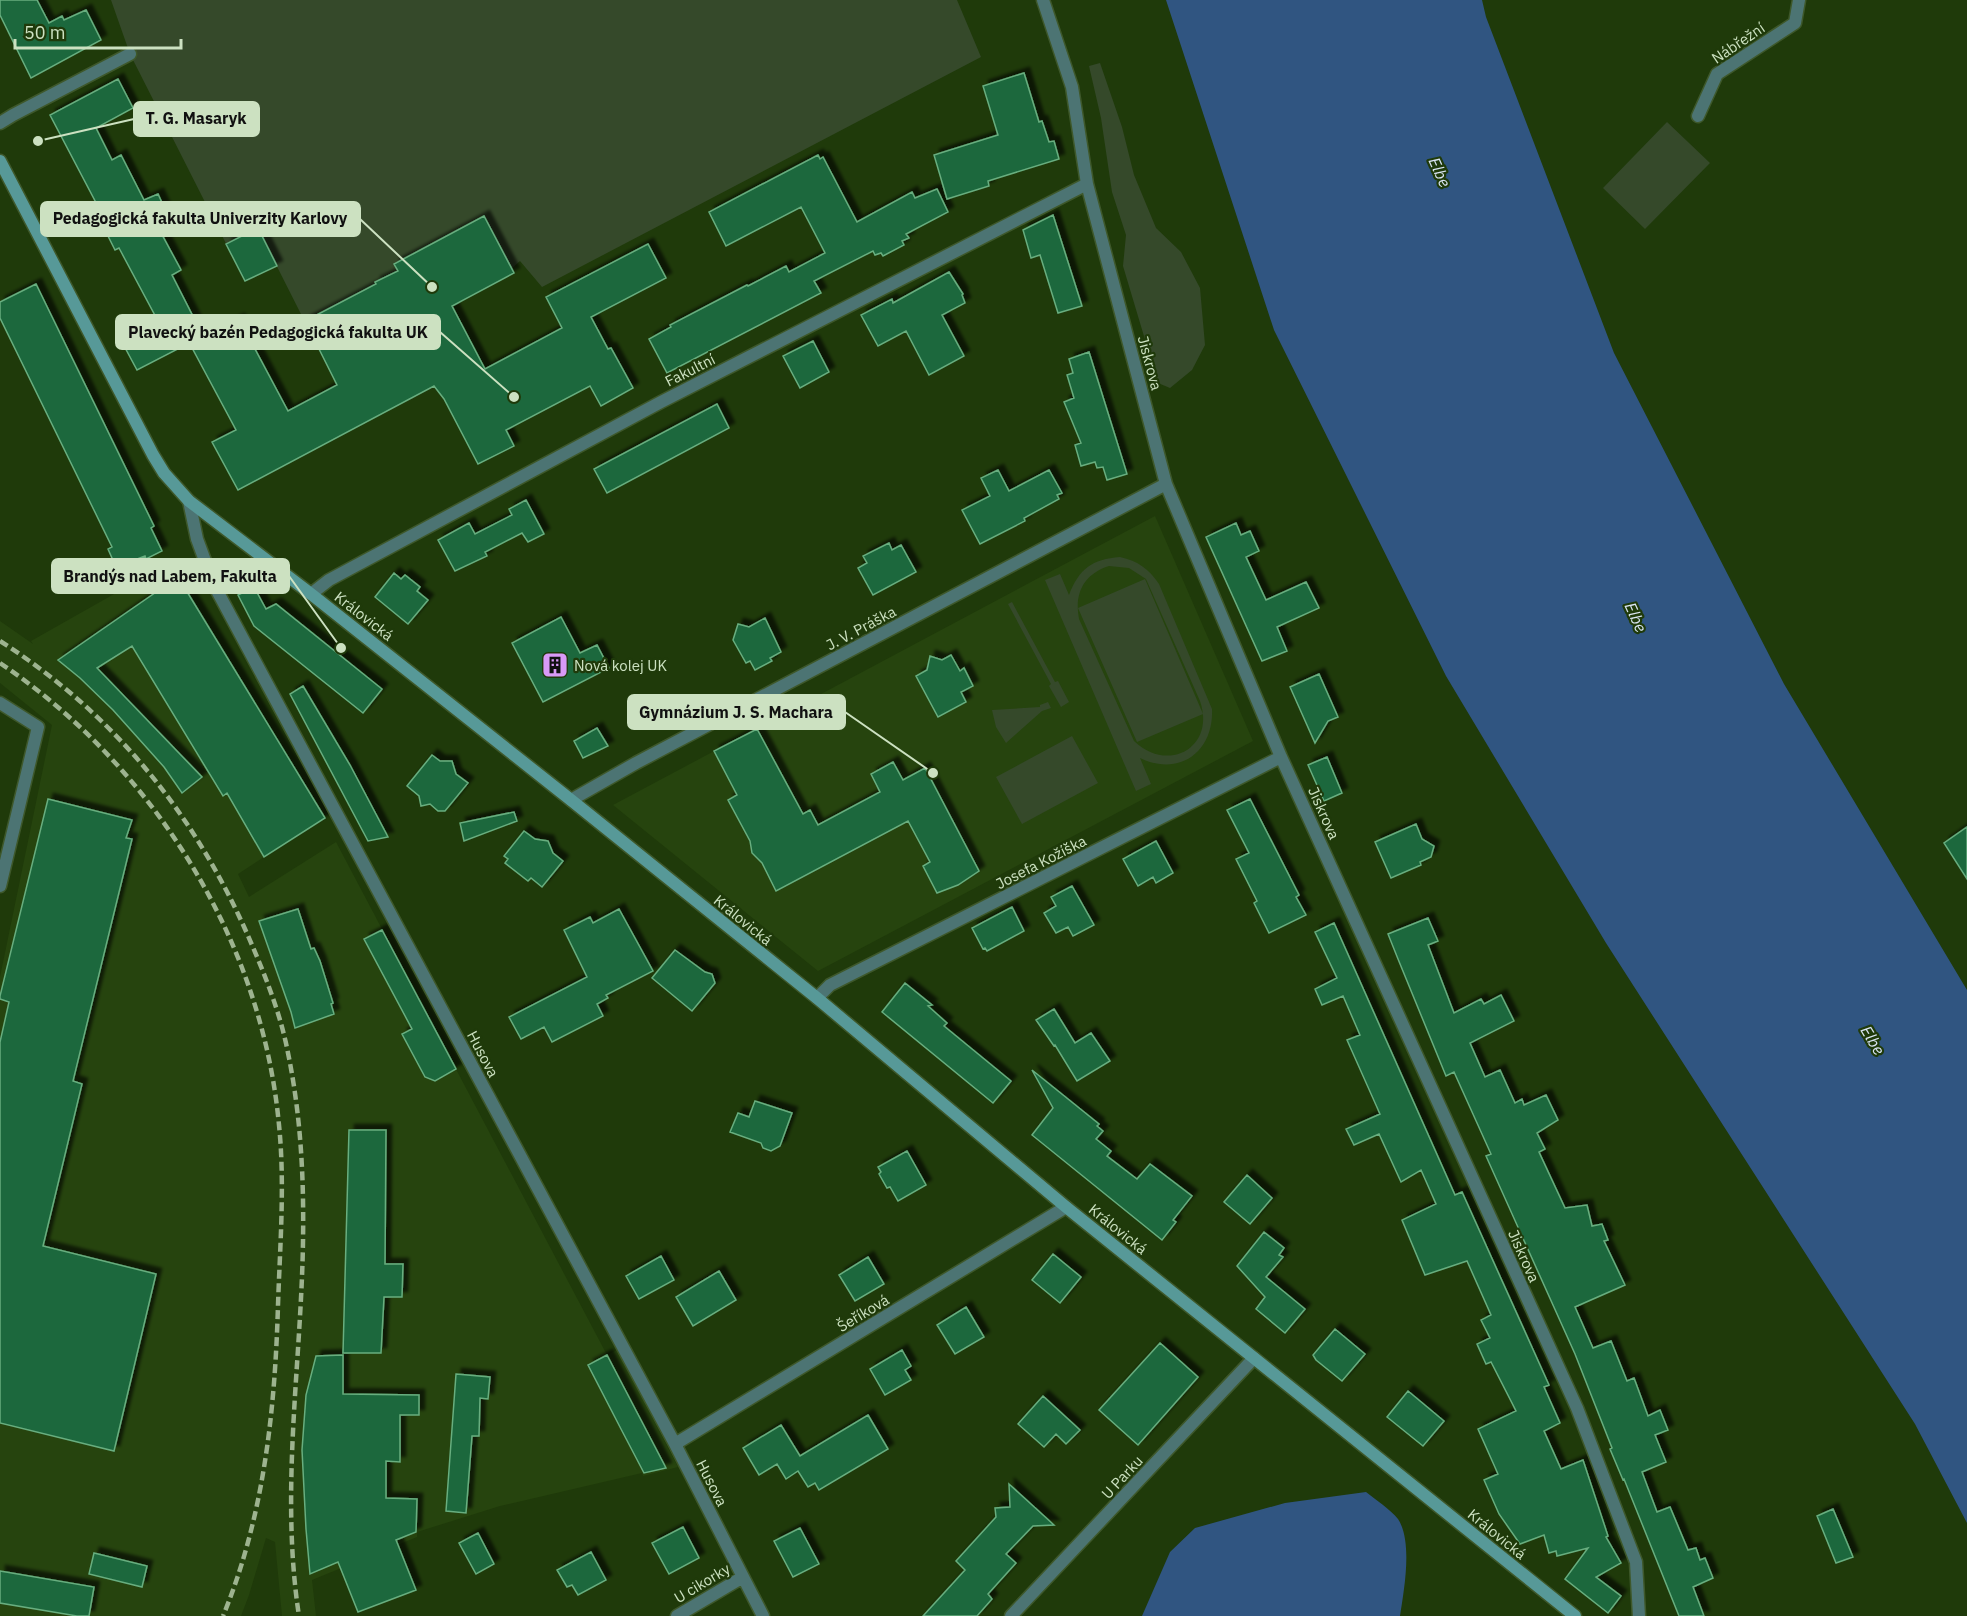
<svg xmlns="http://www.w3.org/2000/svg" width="1967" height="1616" viewBox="0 0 1967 1616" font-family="'IBM Plex Sans',sans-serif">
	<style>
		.built { fill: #26440e }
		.green { fill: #35492a; fill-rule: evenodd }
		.water { fill: #305581 }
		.building { fill: #1c673d; stroke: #67ae7f; stroke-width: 1.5; filter: url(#shadow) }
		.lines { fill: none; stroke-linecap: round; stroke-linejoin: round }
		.street-casing { stroke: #3e582b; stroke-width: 15 }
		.secondary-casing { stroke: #3e582b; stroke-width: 15 }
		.street { stroke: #4c7473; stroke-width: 12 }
		.secondary { stroke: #579998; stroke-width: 12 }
		.rail { stroke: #9db38f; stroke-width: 4.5; stroke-dasharray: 9 4.5; stroke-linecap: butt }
		.labels { text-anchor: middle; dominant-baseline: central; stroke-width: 4.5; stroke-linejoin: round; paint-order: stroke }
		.street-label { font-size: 15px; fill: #cce1c1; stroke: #1f3a0a }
		.poi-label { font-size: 15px; fill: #cce1c1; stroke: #1f3a0a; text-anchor: start }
		.water-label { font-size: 16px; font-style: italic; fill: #dae5f3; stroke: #1f3a0a }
		.leader { fill: none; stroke: #cce1c1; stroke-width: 2 }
		.callout-dot { fill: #cce1c1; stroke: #1f3a0a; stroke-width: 2 }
		.callout { fill: #cce1c1; stroke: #cce1c1; stroke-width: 2 }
		.callout-label { font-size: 16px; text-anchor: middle; font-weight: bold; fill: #111 }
	</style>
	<defs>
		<filter id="shadow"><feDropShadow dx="5.5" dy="-5.5" stdDeviation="1.5" flood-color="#0009"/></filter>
	</defs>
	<rect width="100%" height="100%" fill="#1f3a0a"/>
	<path class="built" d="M1155 516 1253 741 818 971 613 805Z
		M170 560 178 577 324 818 238 874 249 897 336 842 607 1355 617 1350 678 1467 643 1476 642 1473 500 1506 417 1532V1537L312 1580 316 1616H282L275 1542 266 1538 249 1595 241 1616H0V977L52 725 0 683V621L33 644 31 641 153 572Z"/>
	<path class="green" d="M111 0H957L981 57 542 287 520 261 510 270 485 216 394 264 399 271 374 282 409 348 361 293 304 320 258 229 227 244 245 281 130 54Z
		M1100 63 1122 127 1134 175 1156 228 1181 252 1200 288 1205 345 1192 370 1170 388 1158 383 1123 266 1126 235 1112 192 1101 118 1089 66Z
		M1667 122 1710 163 1645 229 1603 188Z
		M1120 557C1138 561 1149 569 1159 584L1212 709C1214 752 1179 777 1140 758L1151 784 1136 791 1045 580 1060 574 1069 595C1079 569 1092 559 1120 557ZM1109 566 1129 568 1146 579 1200 701C1216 747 1168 774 1134 741L1079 619C1074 593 1084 574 1109 566Z
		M1145 579 1203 714 1137 742 1078 608Z
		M1012 602 1055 682 1058 681 1069 702 1061 707 1049 686 1051 684 1008 604Z
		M1048 702 1051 708 1042 711 1006 743 996 727 992 710 1040 707V705Z
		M1072 736 1098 783 1022 824 996 777Z"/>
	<path class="water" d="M1166 0H1482L1486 17 1614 353 1784 684 1967 990V1523L1915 1424 1606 943 1446 676 1274 330Z
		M1366 1492C1376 1500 1390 1509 1398 1519 1413 1542 1404 1590 1400 1616H1142L1170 1552 1195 1528 1285 1503Z"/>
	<path class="building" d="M0 0H37L49 23 62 16 64 20 86 10 101 40 31 78 0 15Z
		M1024 73 1039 122 1042 121 1049 142 1054 141 1059 159 988 181 989 186 947 199 934 155 998 135 983 86Z
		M118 79 133 108 96 128 112 160 121 155 144 200 158 194 169 218 159 229 181 270 172 275 203 336 137 370 122 342 159 323 119 248 115 250 100 220 104 218 50 115Z
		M818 155 820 159 823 157 857 222 912 192 915 198 937 189 948 212 906 234 909 238 902 241 904 245 883 256 881 253 875 255 873 251 814 281 821 293 667 373 649 339 671 327 670 325 747 285 748 286 786 266 789 272 825 253 801 207 726 246 709 212Z
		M1053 215 1082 306 1058 313 1040 255 1031 258 1023 230Z
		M484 216 514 273 452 306 485 369 562 328 546 297 648 244 666 278 591 317 608 349 611 348 633 388 601 406 590 386 506 430 514 446 478 464 444 399 434 386 238 490 212 442 236 430 190 344 239 319 288 411 337 385 305 321 376 284 375 282 398 271 394 264Z
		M258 228 277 266 245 281 226 244Z
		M949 272 963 294 962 295 965 303 942 315 964 356 929 375 906 331 878 346 861 315 892 299 893 303Z
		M36 284 154 526 151 528 162 551 146 559 145 556 116 567 108 549 112 547 0 318V302Z
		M813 341 829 372 800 388 783 356Z
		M1089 352 1127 474 1107 480 1103 467 1097 468 1095 462 1081 466 1075 445 1081 443 1064 402 1074 398 1067 375 1073 373 1069 359Z
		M717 404 729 428 607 493 594 469Z
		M998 470 1009 491 1049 470 1062 493 1057 495 1059 499 1024 518 1025 521 980 544 962 510 990 496 981 478Z
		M526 500 544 534 528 542 522 533 485 552 487 556 455 571 438 540 469 523 475 534 512 515 509 509Z
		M1236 523 1241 535 1250 531 1259 551 1246 557 1266 600 1306 582 1319 608 1277 627 1287 651 1262 661 1206 537Z
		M889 543 892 550 901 545 916 572 873 595 858 568 867 563 863 556Z
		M394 573 401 579 405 575 420 587 417 591 428 600 408 624 375 597Z
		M178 577 325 818 264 857 227 793 223 796 132 646 97 668 202 777 182 793 164 767 113 710 80 678 58 660Z
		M254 587 266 609 276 604 382 689 363 713 254 626 238 595Z
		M561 617 580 653 597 645 609 668 543 702 512 643Z
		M765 618 781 652 770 658 772 661 755 670 750 661 746 663 733 640 738 624 749 627Z
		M951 655 960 671 964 668 973 686 961 692 966 702 938 717 916 676 927 670 930 656 942 660Z
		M1319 674 1338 717 1328 721 1315 743 1290 687Z
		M303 686 350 765 388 837 368 841 290 694Z
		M597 728 608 746 583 758 574 741Z
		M757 729 803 814 810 810 818 825 880 792 871 774 893 762 903 780 925 768 979 871 958 885 937 893 923 866 930 862 908 821 776 891 762 863 752 853 750 841 728 800 737 795 714 751Z
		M432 755 440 761H452L456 774 468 783 445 811H438L430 804 421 806 419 796 407 786Z
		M1327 757 1342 793 1324 801 1308 765Z
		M48 799 132 820 126 838 132 839 73 1081 82 1084 43 1246 156 1274 114 1451 0 1423V1042L9 1002 0 999V996Z
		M1250 799 1299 895 1296 897 1306 915 1269 933 1254 903 1257 901 1236 859 1249 853 1227 810Z
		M514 812 517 821 464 841 460 823Z
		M1416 824 1422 839 1434 846 1431 857 1420 862 1421 865 1391 878 1375 842Z
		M1967 827V879L1944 843Z
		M524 831 535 839 548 841 553 853 563 861 542 887 531 878 528 881 505 863 508 859 504 856Z
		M1156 841 1173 873 1156 883 1153 877 1138 886 1123 859Z
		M1072 886 1094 925 1073 936 1068 927 1056 933 1044 913 1056 906 1051 897Z
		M1012 907 1024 931 987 951 985 948 983 949 972 928Z
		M298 909 311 949 314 948 320 961 333 1003 331 1004 334 1014 295 1028 291 1012 259 921Z
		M619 909 653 971 606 995 608 998 597 1004 603 1016 552 1042 544 1027 521 1039 509 1017 587 977 564 930 590 917 593 923Z
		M1428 918 1438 941 1428 945 1454 1013 1481 999 1484 1004 1501 995 1514 1021 1470 1043 1485 1077 1500 1070 1515 1103 1522 1099 1524 1105 1546 1095 1558 1120 1537 1133 1545 1149 1539 1152 1565 1208 1587 1205 1592 1226 1602 1224 1608 1240 1604 1241 1625 1285 1575 1307 1593 1348 1611 1341 1627 1381 1634 1378 1648 1416 1660 1410 1668 1430 1655 1435 1666 1462 1642 1472 1657 1512 1670 1507 1688 1550 1696 1548 1700 1560 1705 1558 1713 1578 1693 1587 1704 1616H1679L1624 1479 1623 1480 1610 1449 1612 1448 1575 1354 1486 1156 1491 1154 1454 1072 1446 1076 1398 959 1388 934Z
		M1334 923 1455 1195 1462 1192 1549 1385 1544 1387 1560 1423 1544 1431 1561 1469 1583 1460 1608 1536 1606 1537 1621 1563 1596 1577 1621 1596 1608 1613 1565 1579 1588 1548 1557 1556 1556 1551 1549 1553 1544 1535 1520 1544 1499 1514 1484 1480 1498 1474 1478 1429 1516 1411 1491 1362 1486 1364 1477 1344 1490 1338 1481 1320 1491 1315 1467 1261 1425 1275 1402 1220 1436 1204 1421 1170 1401 1182 1379 1134 1354 1145 1346 1129 1380 1114 1347 1040 1360 1035 1343 996 1322 1005 1315 989 1337 978 1315 932Z
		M382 930 456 1069 435 1081 425 1077 402 1034 412 1029 364 939Z
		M675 950 705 972 712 974 715 983 692 1011 652 978Z
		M905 983 932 1005 928 1006 947 1023 944 1026 1011 1081 993 1103 882 1012Z
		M1054 1009 1075 1043 1091 1033 1110 1061 1077 1081 1055 1045 1054 1046 1036 1020Z
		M1032 1070 1099 1124 1097 1126 1103 1131 1096 1139 1111 1151 1107 1156 1137 1179 1150 1164 1192 1196 1173 1220 1176 1222 1162 1240 1032 1135 1053 1108Z
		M755 1101 792 1113 780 1146 771 1151 763 1148 761 1143 730 1132 738 1113 749 1117Z
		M349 1130H386L385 1264H403L402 1297H384L381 1353H343Z
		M907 1151 926 1185 898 1201 890 1187 887 1188 879 1174 881 1172 878 1167Z
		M1247 1175 1272 1198 1250 1224 1224 1202Z
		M1264 1232 1284 1248 1279 1255 1283 1257 1266 1277 1305 1309 1285 1333 1256 1309 1265 1297 1237 1266Z
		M1053 1254 1081 1277 1060 1303 1032 1280Z
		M661 1256 674 1280 639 1299 626 1276Z
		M868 1257 884 1284 855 1301 839 1275Z
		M719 1271 736 1300 693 1326 676 1297Z
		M966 1307 984 1337 955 1354 937 1325Z
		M1335 1329 1365 1354 1342 1381 1316 1360 1313 1355Z
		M1160 1343 1198 1377 1138 1445 1099 1410Z
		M902 1350 911 1366 905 1370 911 1380 885 1395 870 1369Z
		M343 1355V1394L419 1395V1415H400V1462L386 1461V1498L417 1499 416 1532 396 1540 416 1590 358 1612 338 1562 310 1574 306 1529 302 1450 306 1395 316 1356Z
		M607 1355 654 1445 666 1468 644 1473 621 1429 588 1365Z
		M456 1374 490 1377 488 1399 480 1398 479 1436H472L466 1513 446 1511Z
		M1408 1391 1444 1421 1423 1446 1387 1417Z
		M1043 1396 1080 1430 1066 1444 1056 1434 1044 1447 1018 1424Z
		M868 1415 888 1449 819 1490 815 1483 808 1487 798 1471 786 1479 777 1464 759 1475 743 1448 781 1425 800 1456Z
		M1009 1484 1054 1525 1033 1526 1006 1554 1016 1563 988 1594 992 1599 977 1616H923L965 1570 956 1561 996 1517 995 1508 1010 1507Z
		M1833 1509 1853 1557 1836 1563 1817 1516Z
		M683 1527 699 1558 669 1574 652 1543Z
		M800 1528 819 1564 793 1577 774 1541Z
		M478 1533 494 1564 476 1574 459 1543Z
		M591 1552 606 1580 578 1595 572 1585 567 1587 557 1570Z
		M94 1553 147 1566 142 1587 89 1574Z
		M0 1571 94 1587 89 1616H77L0 1603Z"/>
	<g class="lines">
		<defs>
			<path id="street" d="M1043 0 1072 87 1087 184 1166 484 1281 757 1577 1408 1636 1562 1639 1616
				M1698 116 1717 74 1795 23 1799 0
				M0 123 13 115 130 54
				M189 501 197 539 214 585 675 1444 763 1616
				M311 594 329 580 661 402 1087 184
				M0 703 38 727 0 886
				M571 800 636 763 1166 484
				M817 998 830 985 1281 757
				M675 1444 1066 1207
				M677 1616 743 1577
				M1011 1616 1254 1358"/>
			<path id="secondary" d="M0 161 153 455 164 473 189 501 311 594 571 800 817 998 1066 1207 1575 1616"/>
		</defs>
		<use href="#street" class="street-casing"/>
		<use href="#secondary" class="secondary-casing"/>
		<use href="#street" class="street"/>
		<use href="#secondary" class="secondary"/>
		<path class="rail" d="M0 641C117 716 198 818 252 945 267 980 281 1016 288 1053 301 1116 304 1179 303 1242 301 1366 280 1492 299 1616
			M0 663C153 766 262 940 279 1125 285 1184 280 1245 278 1305 275 1410 264 1517 223 1616"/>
	</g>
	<defs>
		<symbol id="building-square" viewBox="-11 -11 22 22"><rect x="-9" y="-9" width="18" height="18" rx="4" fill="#d99af7" stroke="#1f3a0a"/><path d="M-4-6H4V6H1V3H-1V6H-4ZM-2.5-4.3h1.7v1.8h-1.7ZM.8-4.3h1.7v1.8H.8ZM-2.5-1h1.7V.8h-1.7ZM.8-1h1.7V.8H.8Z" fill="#111"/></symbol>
	</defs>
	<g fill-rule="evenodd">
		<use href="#building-square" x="540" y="650" width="30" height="30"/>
	</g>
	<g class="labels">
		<g class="street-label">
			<text transform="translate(1738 43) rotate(-34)">Nábřežní</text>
			<text transform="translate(1150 363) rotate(75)">Jiskrova</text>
			<text transform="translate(690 370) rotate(-27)">Fakultní</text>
			<text transform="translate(364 616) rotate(38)">Královická</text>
			<text transform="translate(861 628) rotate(-28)">J. V. Práška</text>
			<text transform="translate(1324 813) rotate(66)">Jiskrova</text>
			<text transform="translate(1041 862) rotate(-27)">Josefa Kožíška</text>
			<text transform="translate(743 920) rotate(39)">Královická</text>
			<text transform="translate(483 1054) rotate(62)">Husova</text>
			<text transform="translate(1118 1229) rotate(39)">Královická</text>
			<text transform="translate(1524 1256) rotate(66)">Jiskrova</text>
			<text transform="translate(863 1313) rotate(-31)">Šeříková</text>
			<text transform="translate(1122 1477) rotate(-47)">U Parku</text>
			<text transform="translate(712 1483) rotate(63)">Husova</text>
			<text transform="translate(1497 1534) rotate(39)">Královická</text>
			<text transform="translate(702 1583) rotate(-31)">U cikorky</text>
		</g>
		<g class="poi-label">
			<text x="574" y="665">Nová kolej UK</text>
		</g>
		<g class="water-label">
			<text transform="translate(1440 172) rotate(66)">Elbe</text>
			<text transform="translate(1636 617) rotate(66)">Elbe</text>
			<text transform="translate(1873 1040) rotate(59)">Elbe</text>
		</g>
	</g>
	<path class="leader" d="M38 141L134 119M432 287L360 219M514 397L440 332M341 648L289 576M933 773L845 712"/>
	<g class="callout-dot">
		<circle cx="38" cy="141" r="6"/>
		<circle cx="432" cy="287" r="6"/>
		<circle cx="514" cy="397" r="6"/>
		<circle cx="341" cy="648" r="6"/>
		<circle cx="933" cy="773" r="6"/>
	</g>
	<g class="callout">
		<rect x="134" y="102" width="125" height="34" rx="6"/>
		<rect x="41" y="202" width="319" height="34" rx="6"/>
		<rect x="116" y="315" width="324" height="34" rx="6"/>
		<rect x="52" y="559" width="237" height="34" rx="6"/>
		<rect x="628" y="695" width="217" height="34" rx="6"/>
	</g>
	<g class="callout-label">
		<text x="196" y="124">T. G. Masaryk</text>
		<text x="200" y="224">Pedagogická fakulta Univerzity Karlovy</text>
		<text x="278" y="338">Plavecký bazén Pedagogická fakulta UK</text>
		<text x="170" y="582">Brandýs nad Labem, Fakulta</text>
		<text x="736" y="718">Gymnázium J. S. Machara</text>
	</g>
	<path d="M15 39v9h166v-9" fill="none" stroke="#cce1c1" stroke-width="3"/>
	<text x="24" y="39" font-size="18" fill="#cce1c1" stroke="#1f3a0a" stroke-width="4.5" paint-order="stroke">50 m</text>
</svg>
